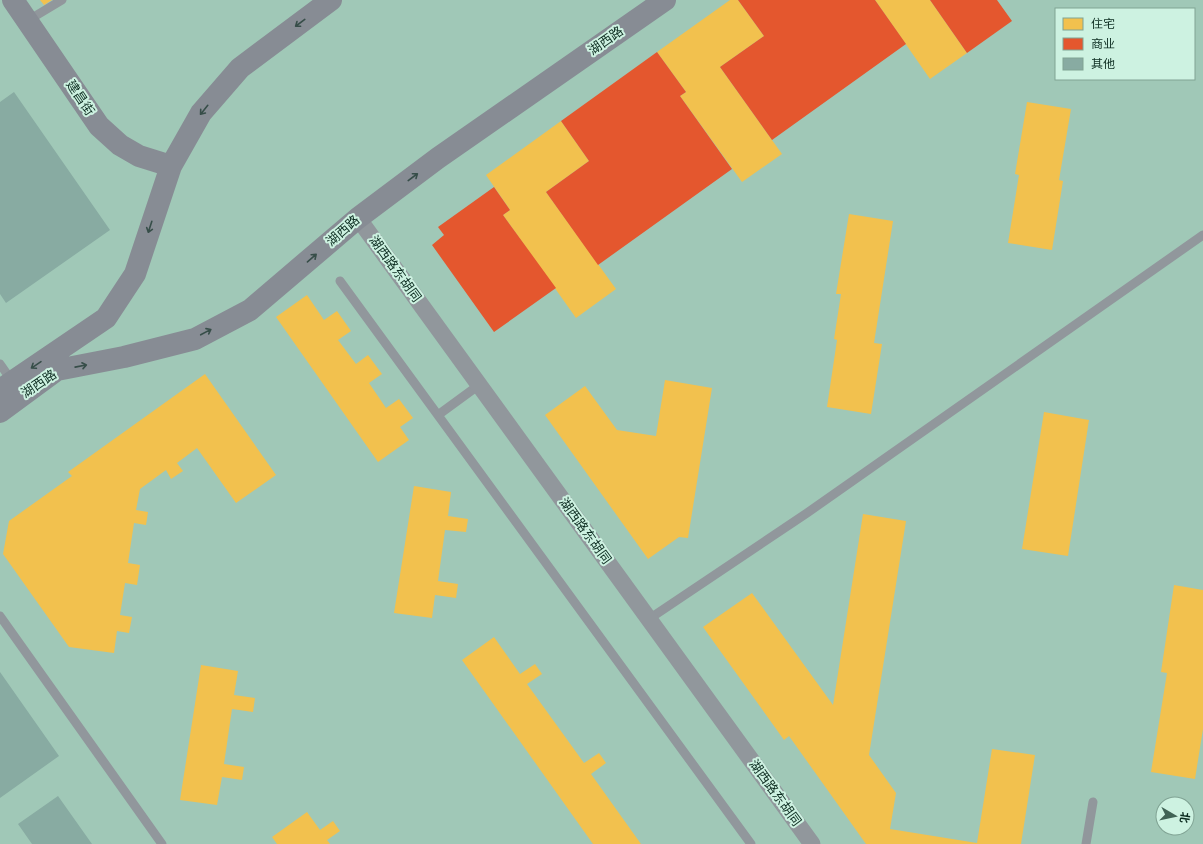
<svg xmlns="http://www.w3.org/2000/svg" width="1203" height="844" viewBox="0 0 1203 844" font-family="'Varela Round','Noto Sans SC',sans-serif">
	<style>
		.homes { fill: #f2c14e }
		.shops { fill: #e4572e }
		.building { fill: #88aba2 }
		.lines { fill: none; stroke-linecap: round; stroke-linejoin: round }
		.lane { stroke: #91979c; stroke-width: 9 }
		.street { stroke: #91979c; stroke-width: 17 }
		.secondary { stroke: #878c94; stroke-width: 22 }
		.oneway { stroke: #374e49 }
		.labels { text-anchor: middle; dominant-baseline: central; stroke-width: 4; stroke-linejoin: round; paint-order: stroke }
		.street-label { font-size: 13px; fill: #0c2c20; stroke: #cdf2e1 }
	</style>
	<rect width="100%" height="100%" fill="#a0c8b7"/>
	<path class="homes" d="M40 0H52L44 5Z
		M730 0H738L764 36 720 67 782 154 742 182 680 96 686 92 657 52Z
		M875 0H930L967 53 930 79Z
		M1027 102 1071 109 1059 180 1063 181 1052 250 1008 243 1019 175 1015 174Z
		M561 121 589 161 546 192 616 289 576 318 503 215 510 210 486 175Z
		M849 214 893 221 874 343 882 344 871 414 827 407 837 340 834 339 841 294H836Z
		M307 295 324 320 337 311 351 331 338 340 356 364 368 355 382 374 369 383 386 408 399 399 413 418 400 427 409 440 378 462 276 317Z
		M205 374 276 475 236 503 197 448 177 463 183 471 171 479 166 470 140 489 136 510 148 512 146 525 134 523 128 563 140 565 137 585 125 583 120 615 132 617 129 633 117 631 114 653 69 647 3 554 9 521 72 476 68 472Z
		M665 380 712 388 688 538 679 537 648 559 545 415 585 386 617 430 656 436Z
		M1044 412 1089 420 1068 556 1022 549Z
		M414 486 451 492 448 516 468 519 466 532 445 530 438 581 458 584 456 598 435 595 432 618 394 613Z
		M863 514 906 521 869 755 896 793 890 829 977 843 992 749 1035 755 1021 844H866L789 736 784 740 703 627 752 593 833 705Z
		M1174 585 1203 590V729L1195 779 1151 772 1167 673 1161 672Z
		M494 637 520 674 535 664 542 674 527 684 584 763 599 753 606 763 591 774 641 844H593L462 660Z
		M201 665 238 671 234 695 255 698 253 712 232 709 224 764 244 767 242 780 222 777 217 805 180 800Z
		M307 812 320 830 333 821 340 831 327 840 330 844H277L272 837Z"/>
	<path class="shops" d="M738 0H875L906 44 772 140 720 67 764 36Z
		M930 0H997L1012 21 967 53Z
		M657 52 686 92 680 96 732 169 598 265 546 192 589 161 561 121Z
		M494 187 510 210 503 215 556 288 494 332 432 245 444 235 438 227Z"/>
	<path class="building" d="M14 92 110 230 6 303 0 294V102Z
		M0 672 59 756 0 798Z
		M58 796 92 844H32L18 824Z"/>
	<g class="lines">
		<path class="lane" d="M27 21 62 0
			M340 281 751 844
			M0 364 12 381
			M438 415 479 385
			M0 616 162 844
			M649 619 807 513 1203 235
			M1086 844 1093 802"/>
		<path class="street" d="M358 218 812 844"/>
		<path class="secondary" d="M13 0 99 126 120 145 139 156 171 166
			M0 390 106 318 135 274 171 166 201 113 240 68 331 0
			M0 412 57 370 124 357 195 339 250 310 358 218 438 158 665 0"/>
	</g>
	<defs><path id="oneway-shaft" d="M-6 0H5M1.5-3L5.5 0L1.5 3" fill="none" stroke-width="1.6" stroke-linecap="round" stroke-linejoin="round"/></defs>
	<g class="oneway">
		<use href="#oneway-shaft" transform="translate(300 23) rotate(143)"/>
		<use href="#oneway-shaft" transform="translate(204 110) rotate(129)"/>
		<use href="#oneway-shaft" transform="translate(413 177) rotate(-37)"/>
		<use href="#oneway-shaft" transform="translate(150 227) rotate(108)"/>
		<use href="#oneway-shaft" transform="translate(312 258) rotate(-41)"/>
		<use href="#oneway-shaft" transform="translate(206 332) rotate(-28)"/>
		<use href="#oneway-shaft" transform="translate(36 365) rotate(146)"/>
		<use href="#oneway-shaft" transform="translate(81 366) rotate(-11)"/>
	</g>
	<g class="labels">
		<g class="street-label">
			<text transform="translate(606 41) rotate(-35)">湖西路</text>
			<text transform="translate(80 98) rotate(56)">建昌街</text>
			<text transform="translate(343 231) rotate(-41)">湖西路</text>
			<text transform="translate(395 269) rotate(54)">湖西路东胡同</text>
			<text transform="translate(39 384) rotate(-34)">湖西路</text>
			<text transform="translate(585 531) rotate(54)">湖西路东胡同</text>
			<text transform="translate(775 793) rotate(54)">湖西路东胡同</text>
		</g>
	</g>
	<rect x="1055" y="8" width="140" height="72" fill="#cdf2e1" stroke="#80a394"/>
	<rect x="1063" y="18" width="20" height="12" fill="#f2c14e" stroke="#80a394"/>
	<text x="1091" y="28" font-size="12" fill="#0c2c20">住宅</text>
	<rect x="1063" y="38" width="20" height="12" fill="#e4572e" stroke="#80a394"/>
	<text x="1091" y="48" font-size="12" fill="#0c2c20">商业</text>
	<rect x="1063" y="58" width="20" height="12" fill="#88aba2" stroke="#80a394"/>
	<text x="1091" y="68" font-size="12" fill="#0c2c20">其他</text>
	<g transform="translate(1175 816) rotate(99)"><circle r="19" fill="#cdf2e1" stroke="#80a394"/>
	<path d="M0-3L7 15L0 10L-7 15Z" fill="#406355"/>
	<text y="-6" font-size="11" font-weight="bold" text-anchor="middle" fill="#0c2c20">北</text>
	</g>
</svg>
